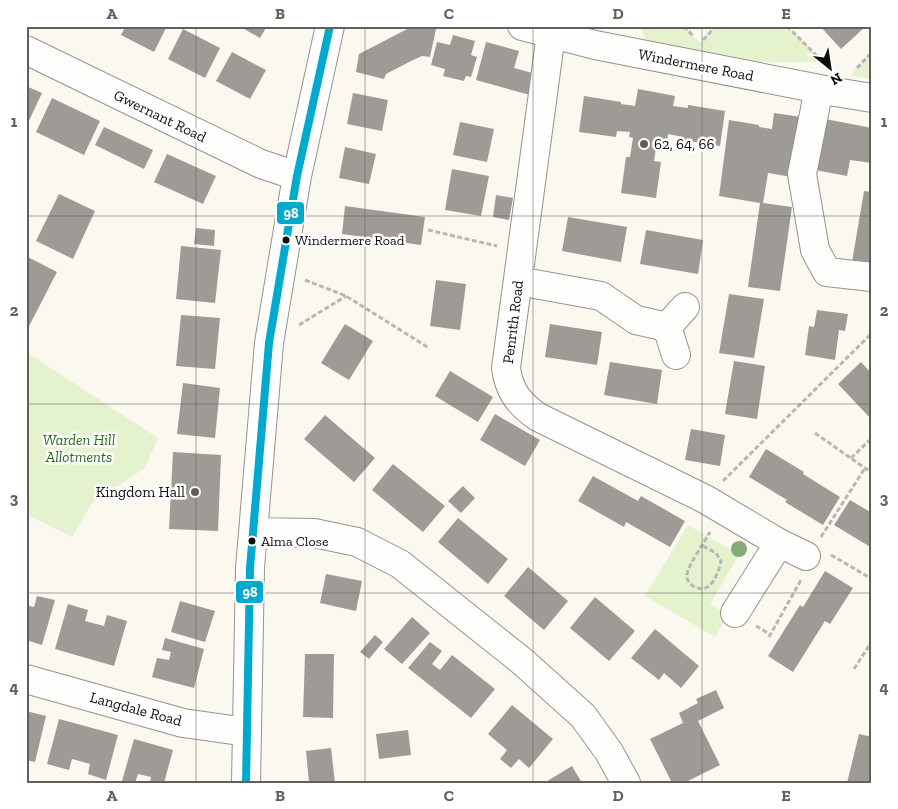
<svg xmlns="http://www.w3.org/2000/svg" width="898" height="809" viewBox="0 0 898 809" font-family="'Zilla Slab',serif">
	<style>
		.green { fill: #e4f2ce }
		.building { fill: #9e9b96 }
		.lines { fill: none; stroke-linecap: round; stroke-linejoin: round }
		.minor-casing { stroke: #94938f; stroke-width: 30 }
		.path { stroke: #b8b7b6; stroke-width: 3; stroke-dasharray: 5 2.5; stroke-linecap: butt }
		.minor { stroke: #fefefd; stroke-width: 28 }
		.bus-1-casing { stroke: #fff; stroke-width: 11 }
		.bus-1 { stroke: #00a9ce; stroke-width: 8 }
		.tree { fill: #87aa78 }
		.grid { fill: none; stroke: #605f5c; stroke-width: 1; stroke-opacity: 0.55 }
		.poi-dot { fill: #605f5c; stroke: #fff; stroke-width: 2 }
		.bus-dot { fill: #0d0d0d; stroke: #fff; stroke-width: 2 }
		.labels { text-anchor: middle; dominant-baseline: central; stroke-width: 5; stroke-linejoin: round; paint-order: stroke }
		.bus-label { font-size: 14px; fill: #0d0d0d; stroke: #fff; text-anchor: start }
		.street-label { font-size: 15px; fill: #0d0d0d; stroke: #fff }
		.poi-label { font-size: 15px; fill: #0d0d0d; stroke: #fff; text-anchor: start }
		.park-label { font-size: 15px; font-style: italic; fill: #286b16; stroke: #fff }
		.line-badge { stroke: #fff; stroke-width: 2 }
		.badge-label { font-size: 14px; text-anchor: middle; font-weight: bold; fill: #fff }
		.neatline { fill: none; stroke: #605f5c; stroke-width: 2 }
		.grid-label { font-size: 16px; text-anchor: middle; font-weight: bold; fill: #605f5c }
	</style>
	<rect width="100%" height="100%" fill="#fbf8f0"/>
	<path class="green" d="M640 26H684L700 43 716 26H787L817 56 816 62H735L647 42Z
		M872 52V79L850 76Z
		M26 352 158 438 145 468 92 503 72 537 26 514Z
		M688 525 739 555 710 604 728 615 715 637 645 596Z"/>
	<path class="building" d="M126 26H167L154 52 121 35Z
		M239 26H267L260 38Z
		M413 26H427L436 29 430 57 422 56 411 61 386 74 384 79 356 72 359 54Z
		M820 26H863L864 28 841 49Z
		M183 29 220 48 205 78 168 59Z
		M453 35 475 41 471 55 477 57 471 77 466 76 464 81 443 76 445 69 431 65 437 42 450 45Z
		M486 42 519 51 514 68 536 74 530 95 476 80Z
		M232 52 266 70 250 99 216 81Z
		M26 86 42 93 26 127Z
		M638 89 675 96 673 106 688 108V105L725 111 720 146 682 140 683 137 668 134 667 143 657 142 654 161 661 162 656 198 621 193 626 157H630L633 138 629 137 630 132 617 131 616 137 579 132 584 96 621 102V104L635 106Z
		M353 93 388 100 382 131 347 124Z
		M52 98 100 121 84 155 36 132Z
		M774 113 808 118 798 178 768 173 763 203 792 207 780 291 748 287 760 203 719 196 729 120 759 125V127L772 129Z
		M820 118 872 128V163L850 160 847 176 810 169Z
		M460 122 494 129 487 162 453 155Z
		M104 127 153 150 144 169 95 145Z
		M345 147 376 154 369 184 339 178Z
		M167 154 216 176 203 204 154 182Z
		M452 169 489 176 481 216 445 210Z
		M864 191 872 192V265L852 262Z
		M59 194 95 211 73 259 36 241Z
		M496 195 513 198 509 220 493 217Z
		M345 206 425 217 421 245 342 234Z
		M568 217 627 227 621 262 562 251Z
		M196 228 215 230 214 246 194 244Z
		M646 230 703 240 698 274 640 264Z
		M181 246 221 250 215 303 176 299Z
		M26 256 57 272 26 332Z
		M436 280 466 284 460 330 430 326Z
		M729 294 764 299 754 358 719 353Z
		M817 310 848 314 845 331 839 330 835 360 805 355 809 326 814 327Z
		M181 315 220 318 215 369 176 366Z
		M345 324 373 341 349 380 321 363Z
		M550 324 602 332 597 365 545 357Z
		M734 361 765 366 757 419 725 414Z
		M610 362 662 370 657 404 604 395Z
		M861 362 872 374V420L838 384Z
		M450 371 493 397 478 422 435 396Z
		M183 383 220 388 215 438 177 434Z
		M495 414 540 440 525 466 480 440Z
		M325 415 375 458 354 482 304 439Z
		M691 429 725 435 720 466 685 460Z
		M766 449 804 472 803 474 840 497 823 525 785 502 787 500 749 477Z
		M173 452 221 455 218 531 169 529Z
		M393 464 445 506 423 532 372 490Z
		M593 476 638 501 641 496 685 521 670 547 626 522 624 527 578 501Z
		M463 486 475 498 461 513 448 501Z
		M850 500 872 513V548L834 525Z
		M458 518 508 559 488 584 438 542Z
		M528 567 568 601 544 630 504 596Z
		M825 571 853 588 830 624 825 621 793 672 768 656 800 605 803 607Z
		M326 574 362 581 356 611 320 603Z
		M37 596 55 600 42 645 26 640V605L34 607Z
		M595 597 635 631 609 661 570 628Z
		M180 601 215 611 205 642 171 632Z
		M68 604 88 610 85 621 104 626 107 615 127 621 114 666 55 649Z
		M412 617 430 633 402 664 384 649Z
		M655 629 699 666 681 688 664 673 659 680 631 658Z
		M375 635 383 642 369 659 360 652Z
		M165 638 204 649 194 688 152 677 157 658 169 660 171 652 162 650Z
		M430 642 442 651 432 664 440 670 452 655 495 689 471 718 408 668Z
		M305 654H334L333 718 303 717Z
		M716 690 724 708 698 721 720 765 684 783H672L650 739 683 723 679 713 698 703 696 699Z
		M512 705 553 739 529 768 519 759 511 768 500 759 507 750 488 734Z
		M26 711 46 716 35 762 26 760Z
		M59 719 118 735 106 780 88 774 90 764 72 759 69 770 47 764Z
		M408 730 411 755 379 759 376 734Z
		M859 734 872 737V783H847Z
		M134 739 173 750 164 783H150L151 777 138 774 135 783 122 781Z
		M331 748 335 783H309L306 751Z
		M572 766 582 783H544Z"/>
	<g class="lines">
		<defs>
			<path id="minor" d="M522 26 595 45 835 92 872 98
				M551 34 506 368C509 391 519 404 538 417L705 499 779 543 806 556
				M26 50 261 164 297 176
				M819 89 802 174 815 250 827 272 872 277
				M518 281 601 296 636 320 667 327 685 307
				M667 327 676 355
				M253 532 314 533 357 542 400 564 523 662 583 716 609 752 626 783
				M735 613 779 543
				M26 679 183 723 247 732
				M246 783 250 568 269 343 297 176 330 26"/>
		</defs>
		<use href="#minor" class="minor-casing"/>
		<path class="path" d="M684 26 694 37
			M787 26 823 62
			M703 40 716 26
			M857 68 872 52
			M428 230 497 246
			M305 280 346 296 429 348
			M299 325 346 296
			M815 433 872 473
			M851 458 872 438
			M723 481 872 333
			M821 537 865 468
			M703 546 716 553 721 561C720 568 715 581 709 586 701 593 685 585 687 574 688 566 705 541 710 532
			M831 555 872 579
			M756 626 771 635
			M769 637 801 580
			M854 669 872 641"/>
		<use href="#minor" class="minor"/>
		<defs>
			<path id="bus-1" d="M246 783 250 568 269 343 297 176 330 26"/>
		</defs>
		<use href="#bus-1" class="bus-1-casing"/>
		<use href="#bus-1" class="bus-1"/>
	</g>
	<circle class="tree" cx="739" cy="549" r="8"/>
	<path class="grid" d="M196 26V783M365 26V783M533 26V783M702 26V783M26 216H872M26 404H872M26 593H872"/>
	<g class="poi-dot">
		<circle cx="644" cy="144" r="5"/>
		<circle cx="195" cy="492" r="5"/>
	</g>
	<g class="bus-dot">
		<circle cx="286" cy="240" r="4.5"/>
		<circle cx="252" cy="541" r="4.5"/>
	</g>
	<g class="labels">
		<g class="bus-label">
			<text x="295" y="240">Windermere Road</text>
			<text x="261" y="541">Alma Close</text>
		</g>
		<g class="street-label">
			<text transform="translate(696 65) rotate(11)">Windermere Road</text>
			<text transform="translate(160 116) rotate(26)">Gwernant Road</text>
			<text transform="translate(513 322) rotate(-83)">Penrith Road</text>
			<text transform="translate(136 709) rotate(15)">Langdale Road</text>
		</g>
		<g class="poi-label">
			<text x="654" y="144">62, 64, 66</text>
			<text x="185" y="492" text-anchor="end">Kingdom Hall</text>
		</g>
		<g class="park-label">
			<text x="79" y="440">Warden Hill<tspan x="79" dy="17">Allotments</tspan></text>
		</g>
	</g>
	<g class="line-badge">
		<rect x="276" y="201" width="29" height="24" rx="5" fill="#00a9ce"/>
		<rect x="235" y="580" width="29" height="24" rx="5" fill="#00a9ce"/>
	</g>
	<g class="badge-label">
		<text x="291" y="218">98</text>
		<text x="250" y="597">98</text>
	</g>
	<rect width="898" height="809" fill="none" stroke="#ffffff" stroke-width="55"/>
	<g transform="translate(830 68) rotate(150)" stroke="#ffffff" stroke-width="4" paint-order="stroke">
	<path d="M0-4L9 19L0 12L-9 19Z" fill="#0d0d0d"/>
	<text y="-8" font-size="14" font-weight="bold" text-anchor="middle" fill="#0d0d0d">N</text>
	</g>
	<rect x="28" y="28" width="842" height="754" class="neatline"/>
	<g class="grid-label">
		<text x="112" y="19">A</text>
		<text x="280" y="19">B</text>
		<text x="449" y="19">C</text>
		<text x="618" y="19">D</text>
		<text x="786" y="19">E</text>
		<text x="14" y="127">1</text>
		<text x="884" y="127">1</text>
		<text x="14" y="316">2</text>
		<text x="884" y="316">2</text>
		<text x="14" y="504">3</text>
		<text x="884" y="504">3</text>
		<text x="14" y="693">4</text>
		<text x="884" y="693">4</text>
		<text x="112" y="801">A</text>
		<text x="280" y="801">B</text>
		<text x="449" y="801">C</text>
		<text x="618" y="801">D</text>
		<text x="786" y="801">E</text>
	</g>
</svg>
